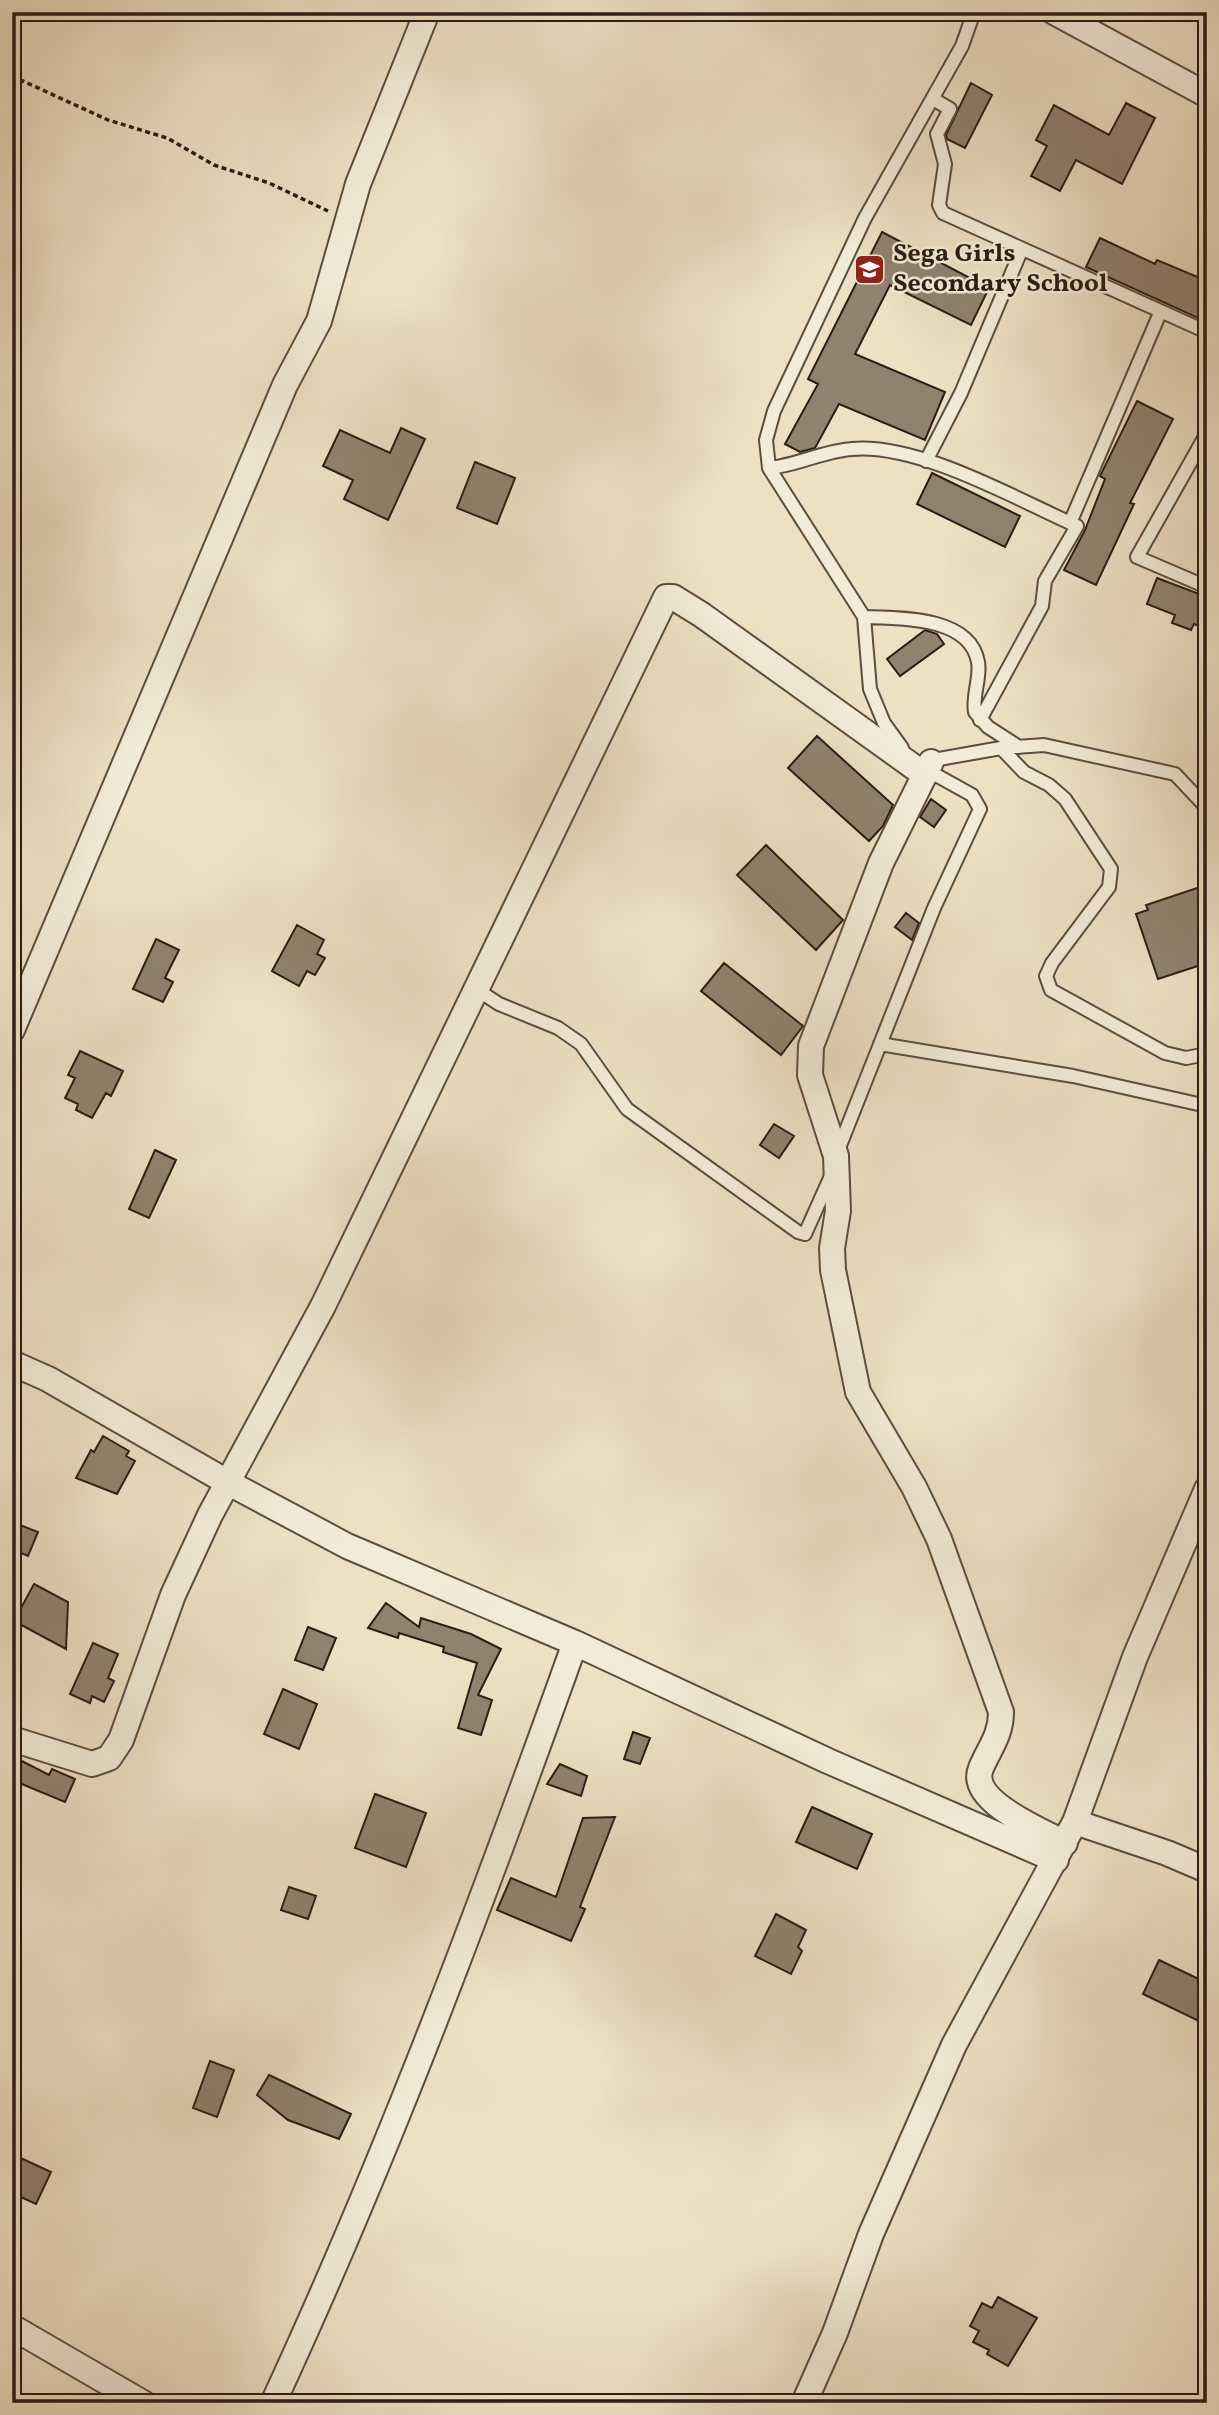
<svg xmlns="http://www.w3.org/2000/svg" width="1219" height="2415" viewBox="0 0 1219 2415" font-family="Vollkorn,serif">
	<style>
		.building { fill: #90826f; stroke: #2b1c15; stroke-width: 2 }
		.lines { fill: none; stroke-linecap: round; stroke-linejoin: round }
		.lane-casing { stroke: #5c4d40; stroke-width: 16 }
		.street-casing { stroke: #5c4d40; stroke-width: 28 }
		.path { stroke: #2b1c15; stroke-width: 3.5; stroke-dasharray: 5 3.5; stroke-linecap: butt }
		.lane { stroke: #f3ebd8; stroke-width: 12 }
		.street { stroke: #f3ebd8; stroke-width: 24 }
		.labels { text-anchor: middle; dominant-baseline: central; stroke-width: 5; stroke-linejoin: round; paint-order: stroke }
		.poi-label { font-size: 26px; font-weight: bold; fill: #2b1c15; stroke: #f3ebd8; text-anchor: start }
	</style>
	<rect width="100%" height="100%" fill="#ede0c3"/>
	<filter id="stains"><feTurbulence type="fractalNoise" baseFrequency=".00286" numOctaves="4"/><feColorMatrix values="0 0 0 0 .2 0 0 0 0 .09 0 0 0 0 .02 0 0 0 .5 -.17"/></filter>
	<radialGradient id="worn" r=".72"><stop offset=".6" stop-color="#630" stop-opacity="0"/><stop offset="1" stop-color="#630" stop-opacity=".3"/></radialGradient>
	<path class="building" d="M971 83 992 95 965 148 947 139 946 135Z
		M1126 103 1155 118 1122 184 1076 160 1060 191 1031 176 1047 146 1036 140 1054 105 1109 135Z
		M882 232 989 288 971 325 890 285 855 354 945 392 925 440 839 404 815 448 800 452 785 444 818 384 808 379Z
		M1100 238 1155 264 1157 260 1207 281V322L1086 267Z
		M1137 401 1173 419 1130 503 1134 504 1096 585 1064 570 1085 530 1105 479 1100 476Z
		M401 428 425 439 388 520 344 499 353 480 323 466 340 430 390 453Z
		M475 462 515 478 497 524 457 508Z
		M932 473 1020 516 1005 547 917 504Z
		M1157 578 1207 597V629L1194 624 1191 630 1172 623 1175 615 1147 604Z
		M925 630 937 634 944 644 900 676 887 659Z
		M817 736 893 805 883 826 869 841 788 768Z
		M931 799 946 810 934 827 920 817Z
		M766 845 843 920 816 950 737 875Z
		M1200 887 1207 908V963L1158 979 1136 914 1148 910 1146 905Z
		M906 913 919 923 912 940 895 927Z
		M297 925 324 940 317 954 325 958 315 975 307 971 299 986 272 971Z
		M156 939 179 950 165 978 173 982 163 1002 133 989Z
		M724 963 803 1026 781 1055 701 991Z
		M80 1051 123 1071 111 1096 106 1093 92 1118 76 1110 78 1104 65 1098 75 1078 68 1075Z
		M774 1124 794 1136 779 1158 760 1145Z
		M155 1150 176 1160 149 1218 129 1209Z
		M103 1436 129 1451 126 1456 135 1461 117 1494 76 1478 91 1450 94 1452Z
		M12 1522 38 1532 28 1556 12 1549Z
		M34 1584 68 1602 66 1649 14 1621Z
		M386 1603 419 1627 421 1618 471 1634 501 1649 478 1695 492 1700 481 1735 458 1728 477 1663 443 1652 444 1647 399 1633 398 1638 368 1628Z
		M308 1627 336 1638 323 1670 295 1660Z
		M93 1643 118 1654 108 1678 114 1681 104 1702 92 1696 90 1703 70 1694Z
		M283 1689 317 1704 299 1749 264 1734Z
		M633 1732 650 1738 640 1764 624 1759Z
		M12 1756 49 1775 52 1769 75 1779 65 1802 12 1780Z
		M560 1764 587 1776 581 1796 547 1784Z
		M375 1794 426 1813 406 1867 355 1848Z
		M812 1807 872 1834 857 1869 796 1842Z
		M615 1817 580 1907 585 1909 571 1941 497 1910 511 1878 556 1897 583 1818Z
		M289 1887 316 1896 308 1919 281 1910Z
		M776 1914 806 1930 798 1947 802 1951 791 1974 755 1956Z
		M1159 1960 1207 1983V2025L1143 1994Z
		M210 2061 234 2070 217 2117 193 2108Z
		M269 2075 351 2114 339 2139 288 2120 257 2095Z
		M12 2154 51 2172 36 2204 12 2193Z
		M998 2297 1037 2318 1008 2366 987 2354 989 2350 973 2342 979 2331 970 2326 982 2303 992 2308Z"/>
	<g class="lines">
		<defs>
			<path id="lane" d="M933 99 950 109 937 134 945 164 939 205 943 213 1207 332
				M1207 433 1137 557 1207 587
				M926 461 961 393 1021 251
				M769 468C797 465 824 451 852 449 919 443 1016 499 1077 526L1045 581 1042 606 980 720
				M1070 523 1160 313
				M864 617C899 618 970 616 978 662 981 678 972 695 975 712L988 727 1019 747
				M902 748 884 723 870 689 864 617 769 468 766 440 774 411 865 218 962 46 974 12
				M1001 748 1024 772 1049 785 1065 799 1111 869 1109 887 1052 963 1046 976 1051 990 1165 1053 1186 1058 1207 1054
				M928 761 1001 748 1044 745 1175 774 1207 808
				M476 989 499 1004 558 1028 581 1044 627 1109 798 1232 805 1234 831 1176
				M880 1044 1073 1076 1207 1106
				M837 1153 934 908 980 809 972 795 927 770"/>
			<path id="street" d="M1054 12 1207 95
				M931 762 881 863 811 1046 810 1075 836 1156 838 1211 832 1248 833 1270 858 1392 914 1487 939 1539 1001 1712C1001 1735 990 1747 981 1768 967 1801 1042 1831 1065 1843
				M12 1030 285 385 319 321 358 184 427 12
				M12 1363 48 1379 227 1482 347 1546 575 1643 828 1761 1056 1860
				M12 1739 92 1764 109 1758 121 1740 173 1595 210 1515 323 1306 666 597H673L702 615 925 775
				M1075 1822 1167 1853 1207 1870
				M12 2327 143 2403
				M273 2403C388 2155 483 1900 575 1643
				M804 2403 835 2333 871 2234 954 2045 1075 1822 1135 1657 1207 1489"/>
		</defs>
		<use href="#lane" class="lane-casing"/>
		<use href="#street" class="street-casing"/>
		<path class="path" d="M12 76 108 120 167 138 214 165 269 183 328 211"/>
		<use href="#lane" class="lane"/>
		<use href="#street" class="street"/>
	</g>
	<defs>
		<symbol id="school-square" viewBox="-11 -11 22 22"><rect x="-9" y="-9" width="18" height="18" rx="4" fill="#8f2418" stroke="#f3ebd8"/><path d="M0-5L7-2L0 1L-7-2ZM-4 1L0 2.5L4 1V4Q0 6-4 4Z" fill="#fff"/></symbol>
	</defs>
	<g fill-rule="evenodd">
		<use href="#school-square" x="852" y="252" width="35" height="35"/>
	</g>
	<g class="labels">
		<g class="poi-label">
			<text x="893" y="254">Sega Girls<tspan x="893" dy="30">Secondary School</tspan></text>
		</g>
	</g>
	<rect width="1219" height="2415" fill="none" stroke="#ede0c3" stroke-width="42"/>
	<rect x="14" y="14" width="1191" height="2387" fill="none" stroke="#2b1c15" stroke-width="3.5"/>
	<rect x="21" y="21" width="1177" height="2373" fill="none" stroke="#2b1c15" stroke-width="2"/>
	<rect width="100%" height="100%" filter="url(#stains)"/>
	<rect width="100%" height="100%" fill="url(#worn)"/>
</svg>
